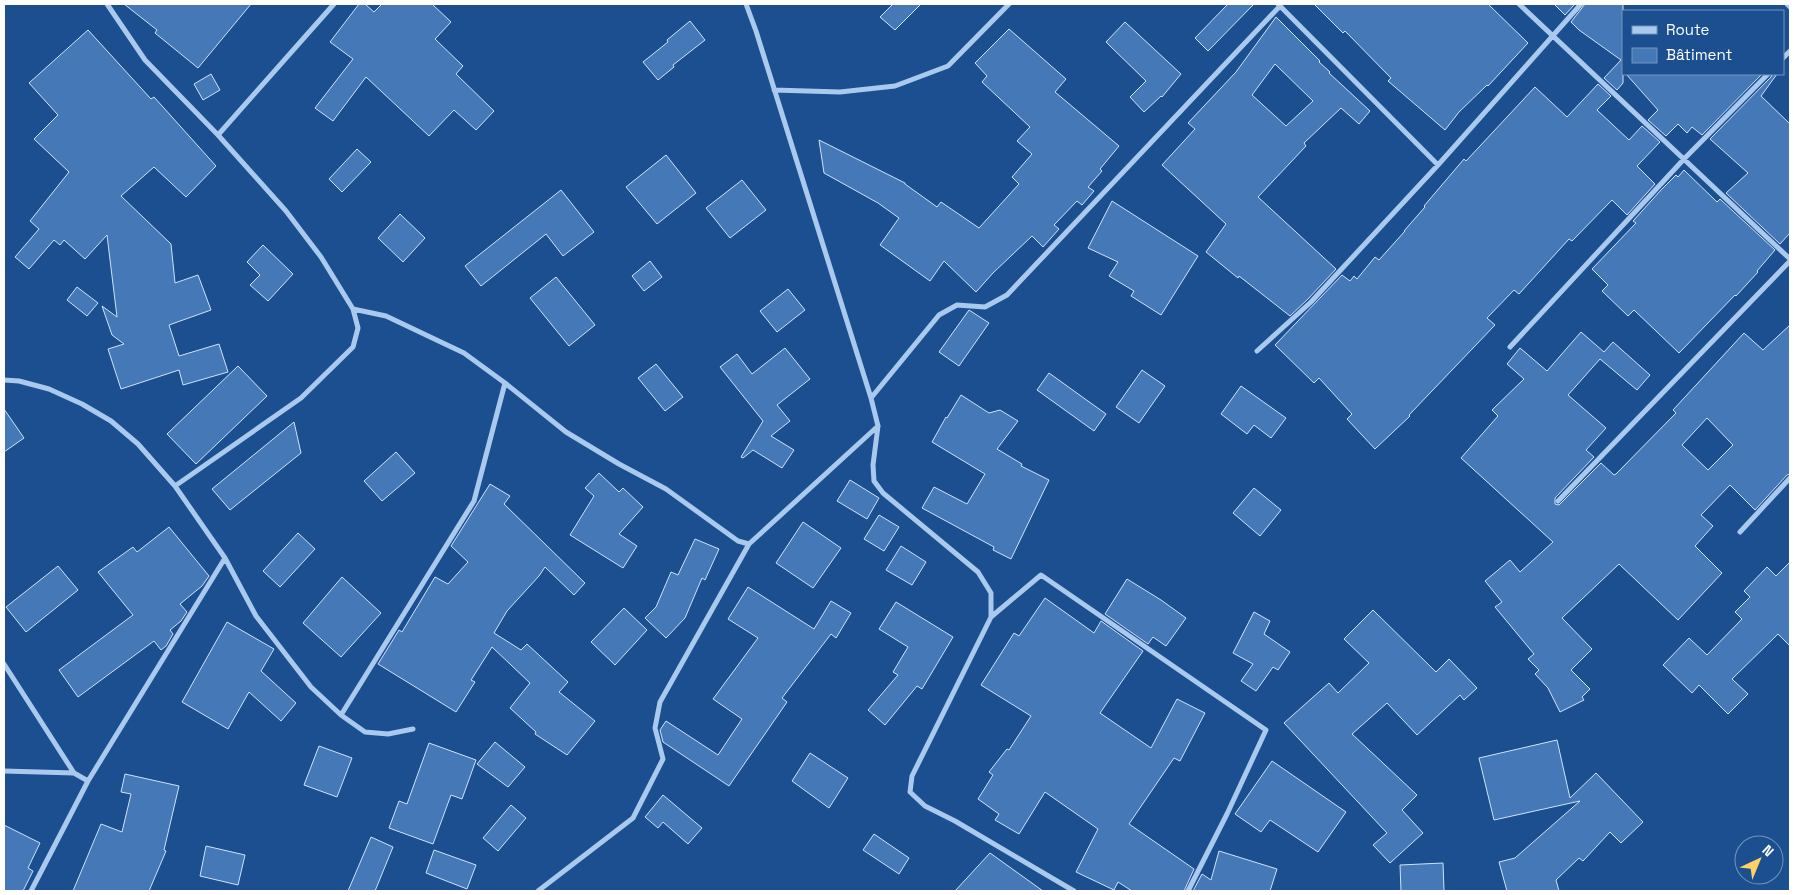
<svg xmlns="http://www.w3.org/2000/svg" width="1794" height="895" viewBox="0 0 1794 895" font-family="'Space Grotesk',sans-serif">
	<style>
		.building { fill: #4478b7; stroke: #cfe3fa; fill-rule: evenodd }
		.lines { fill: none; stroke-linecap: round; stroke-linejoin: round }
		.street { stroke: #a9c9ee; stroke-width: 5 }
	</style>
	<rect width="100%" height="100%" fill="#1b4f8f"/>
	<path class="building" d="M124 4H251L198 68 155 33 157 30Z
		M359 4H365L374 12 382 4H432L451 22 435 39 463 66 456 74 494 111 476 130 454 110 429 136 366 77 333 121 315 108 353 59 330 42Z
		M893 4H921L895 30 880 17Z
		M1228 4H1254L1208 51 1195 38Z
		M1314 4H1488L1528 43 1488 86 1487 85 1459 112 1445 130 1388 81 1391 78 1345 31 1343 33Z
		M1554 4H1575L1565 15Z
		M1585 4H1623V83L1617 90 1604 78 1621 60 1579 30 1571 22Z
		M1276 17 1320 61 1319 62 1330 72 1329 73 1370 111 1359 124 1341 108 1304 143 1306 146 1258 197 1336 269 1308 299 1290 316 1239 276 1238 278 1206 252 1226 224 1162 165 1195 129 1188 123 1236 72ZM1275 64 1313 101 1286 126 1252 95Z
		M690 21 705 40 673 65 674 67 658 80 643 62 668 42 667 40Z
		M1125 22 1181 74 1162 97 1161 96 1144 112 1130 97 1146 81 1106 42Z
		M1009 29 1066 79 1055 92 1119 146 1100 169 1102 171 1088 187 1094 191 1082 205 1077 201 1054 225 1059 229 1043 247 1032 236 993 273 976 292 944 261 930 281 880 245 899 218 878 203 824 173 819 140 905 183V184L937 207 941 202 979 228 1019 184 1012 177 1032 154 1017 141 1030 127 982 82 987 76 975 63Z
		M88 30 151 99 154 97 216 166 186 197 154 167 121 196 171 244 175 283 198 275 211 310 169 325 179 356 219 344 228 372 183 385 179 370 121 389 108 349 124 344 112 335 102 306 117 317 107 235 85 259 64 240 60 245 54 240 29 269 15 257 39 229 30 221 69 172 34 139 58 115 29 83Z
		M211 74 220 90 203 100 194 84Z
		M1626 74H1762L1702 135 1692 127 1687 133 1678 124 1666 136 1648 120 1658 110Z
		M1772 74H1777L1761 96 1790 124V233L1780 244 1726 193 1748 173 1710 139 1771 77Z
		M1598 84 1611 96 1597 110 1629 140 1642 126 1660 142 1637 166 1655 184 1627 215 1612 200 1572 241 1569 239 1519 294 1514 290 1487 318 1495 325 1409 415 1410 416 1375 449 1347 419 1352 414 1319 378 1314 383 1275 345 1342 275 1350 281 1354 276 1357 279 1375 257 1379 260 1405 231H1404L1425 207 1424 206 1464 159 1466 161 1535 87 1567 117Z
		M357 149 371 162 342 192 329 179Z
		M666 155 696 193 657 224 626 187Z
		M1684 170 1717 202 1720 199 1775 250 1757 271 1758 272 1736 296 1735 295 1679 353 1634 310 1628 316 1602 291 1608 285 1592 269 1636 223 1633 221 1661 190 1676 175 1678 177Z
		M742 180 766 210 730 238 706 208Z
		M561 190 594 232 563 256 546 234 481 286 465 266Z
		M1112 201 1198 256 1161 315 1131 296 1134 291 1109 276 1118 262 1088 248Z
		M400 214 425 238 403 262 378 238Z
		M263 245 293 274 268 301 250 285 260 275 247 262Z
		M650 261 662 277 644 291 632 276Z
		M556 277 595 325 569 346 530 298Z
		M77 287 98 303 87 316 67 300Z
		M788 289 805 310 777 332 760 311Z
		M969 310 989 323 959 366 939 352Z
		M1790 325V474L1787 475 1755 510 1730 485 1701 515 1713 526 1695 546 1722 573 1678 620 1619 564 1562 618 1592 649 1571 670 1590 689 1582 697 1584 700 1560 712 1548 688 1535 674 1539 670 1528 659 1534 654 1495 607 1502 602 1485 581 1510 560 1520 572 1553 542 1461 458 1498 416 1492 410 1524 379 1507 364 1520 348 1547 371 1581 332 1604 352 1613 342 1650 375 1637 390 1600 359 1568 395 1606 428 1586 450 1594 457 1555 498V504L1559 505 1601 463 1614 475 1616 474 1676 413 1673 410 1744 333 1763 350ZM1707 418 1733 445 1708 470 1682 445Z
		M785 348 810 379 777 405 790 421 771 436 794 450 782 468 753 450 743 458 741 457 763 421 720 367 737 354 752 374Z
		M656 364 683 397 665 411 638 378Z
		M238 366 267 396 196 464 167 434Z
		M1142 370 1165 386 1139 423 1116 407Z
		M1049 373 1106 414 1094 431 1037 390Z
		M1241 386 1286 418 1271 438 1254 425 1247 434 1221 414Z
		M961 395 989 413 1000 410 1018 421 997 449 1022 464 1021 466 1049 480 1011 559 993 550 994 547 922 508 934 487 967 504 985 474 932 442 946 417 947 418Z
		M4 409 24 438 4 452Z
		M294 422 301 453 230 510 212 489Z
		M396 452 415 473 382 501 364 481Z
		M599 473 619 492 623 488 643 507 619 534 637 546 623 568 570 535 594 496 585 488Z
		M850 480 879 498 867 519 837 501Z
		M490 484 510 496 504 504 585 583 574 595 545 567 539 576 507 611 494 633 521 650 527 644 568 682 559 692 595 721 567 755 535 734 536 732 510 708 530 683 492 647 471 680 475 682 456 712 378 664 399 630 402 632 435 577 448 584 468 562 451 546Z
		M1254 488 1281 510 1260 536 1233 513Z
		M879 515 899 527 884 551 864 539Z
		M803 522 841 548 813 588 776 563Z
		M169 527 209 576 202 586 180 604 187 612 181 621 170 630 173 634 166 646 161 650 154 641 78 697 59 670 133 615 98 572 133 547 137 552Z
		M298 533 315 549 280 587 263 571Z
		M695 539 719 549 705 580 702 578 685 618 666 638 645 618 656 607 671 572 678 575Z
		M901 546 926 562 912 585 886 570Z
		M1790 562V646L1778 634 1732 679 1748 694 1728 714 1699 685 1692 693 1663 665 1689 638 1707 655 1742 619 1735 612 1750 597 1744 591 1767 567 1776 576Z
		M58 566 78 590 26 632 6 607Z
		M342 577 381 613 341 657 303 623Z
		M1127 579 1161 600 1186 618 1166 646 1153 637 1148 644 1105 614Z
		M748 587 814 629 831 601 851 613 836 638 831 634 782 698 787 702 729 786 663 742 660 730 666 721 718 755 742 719 713 699 758 638 728 619Z
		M1045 598 1094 633 1101 621 1143 651 1100 713 1151 748 1177 699 1205 713 1180 761 1174 758 1129 824 1194 869 1184 891H1132L1118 882 1114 890 1076 872 1098 829 1045 792 1019 834 995 820 999 814 978 799 993 775 989 772 1007 749 1009 750 1031 716 981 685 1014 633 1019 636Z
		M896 602 953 637 922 689 917 686 885 725 868 710 898 675 893 672 908 647 879 629Z
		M624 608 647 630 615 665 591 642Z
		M1373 610 1436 672 1449 659 1477 688 1464 700 1460 695 1417 735 1387 703 1352 734 1417 795 1402 810 1423 833 1390 863 1373 845 1387 833 1284 723 1329 683 1338 693 1369 663 1344 639Z
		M1254 612 1270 621 1264 634 1290 652 1278 670 1273 667 1256 691 1241 681 1253 664 1233 653Z
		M227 622 274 649 261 671 296 703 281 721 249 692 228 729 182 702Z
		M1557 740 1570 798 1596 773 1643 822 1621 843 1610 832 1583 861 1579 858 1556 880 1559 891H1507L1499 862 1515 858 1580 801 1494 820 1479 758Z
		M495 742 525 767 508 787 477 764Z
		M429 743 476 760 462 799 451 795 433 844 389 828 399 801 407 804Z
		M319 746 352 758 337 797 304 785Z
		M810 753 848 778 829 808 792 781Z
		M1272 761 1346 812 1318 852 1270 820 1261 832 1235 814Z
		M125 774 179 786 164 850 166 851 149 891H73L101 824 122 832 131 794 121 792Z
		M663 795 702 828 688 844 663 822 658 828 645 817Z
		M511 805 526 818 498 851 483 838Z
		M4 825 40 843 28 868 33 871 23 891H4Z
		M874 834 909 858 899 874 863 850Z
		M371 837 393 847 375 891H348Z
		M206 846 245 855 238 885 200 876Z
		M434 850 476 865 467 889 426 873Z
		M1219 851 1277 869 1270 891H1193L1202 874 1211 880Z
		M990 853 1043 891H955Z
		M1443 863 1444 891H1401L1400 865Z"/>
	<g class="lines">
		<path class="street" d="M107 4 145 60 218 135 286 211 321 257 353 309 358 328 353 347 301 398 175 486
			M746 4 756 31 871 398 878 426 873 465 874 481 883 493 978 572 991 593V617L912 776 910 792 925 806 955 821 1074 891
			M1278 4 1438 165
			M1519 4 1790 259
			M1787 4 1790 7
			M1783 58 1790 51
			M774 90 840 92 895 86 948 66 1009 4
			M218 135 334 4
			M353 309 386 316 464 353 505 383 566 432 619 464 666 489 738 541 749 544 878 426
			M1510 347 1684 159 1768 74
			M1257 351 1311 302 1438 165 1581 4
			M4 380 19 381 49 389 82 404 111 421 138 444 175 486 225 558 256 616 311 687 341 715 365 732 388 734 413 729
			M871 398 939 315 957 305 985 307 1007 295 1280 6
			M1558 501 1790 261
			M1740 532 1790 478
			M991 617 1041 575 1266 730 1227 814 1188 891
			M4 664 74 773
			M341 715 474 501 505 383
			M4 771 74 773 88 781
			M31 891 88 781 225 558
			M538 891 633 818 663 759 655 728 660 702 749 544"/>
	</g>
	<rect width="1794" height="895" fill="none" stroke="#ffffff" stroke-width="10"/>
	<rect x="1622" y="10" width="162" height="65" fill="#1b4f8f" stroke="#7695bc"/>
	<rect x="1632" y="26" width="25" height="8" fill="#a9c9ee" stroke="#7695bc"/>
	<text x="1666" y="35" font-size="15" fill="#ffffff">Route</text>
	<rect x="1632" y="48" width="25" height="15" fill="#4478b7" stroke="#7695bc"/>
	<text x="1666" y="60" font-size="15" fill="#ffffff">Bâtiment</text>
	<g transform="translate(1759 860) rotate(44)"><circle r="24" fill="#1b4f8f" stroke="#7695bc"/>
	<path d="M0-4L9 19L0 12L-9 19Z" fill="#ffd166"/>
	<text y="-8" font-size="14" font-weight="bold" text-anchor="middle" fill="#ffffff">N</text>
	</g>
</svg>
